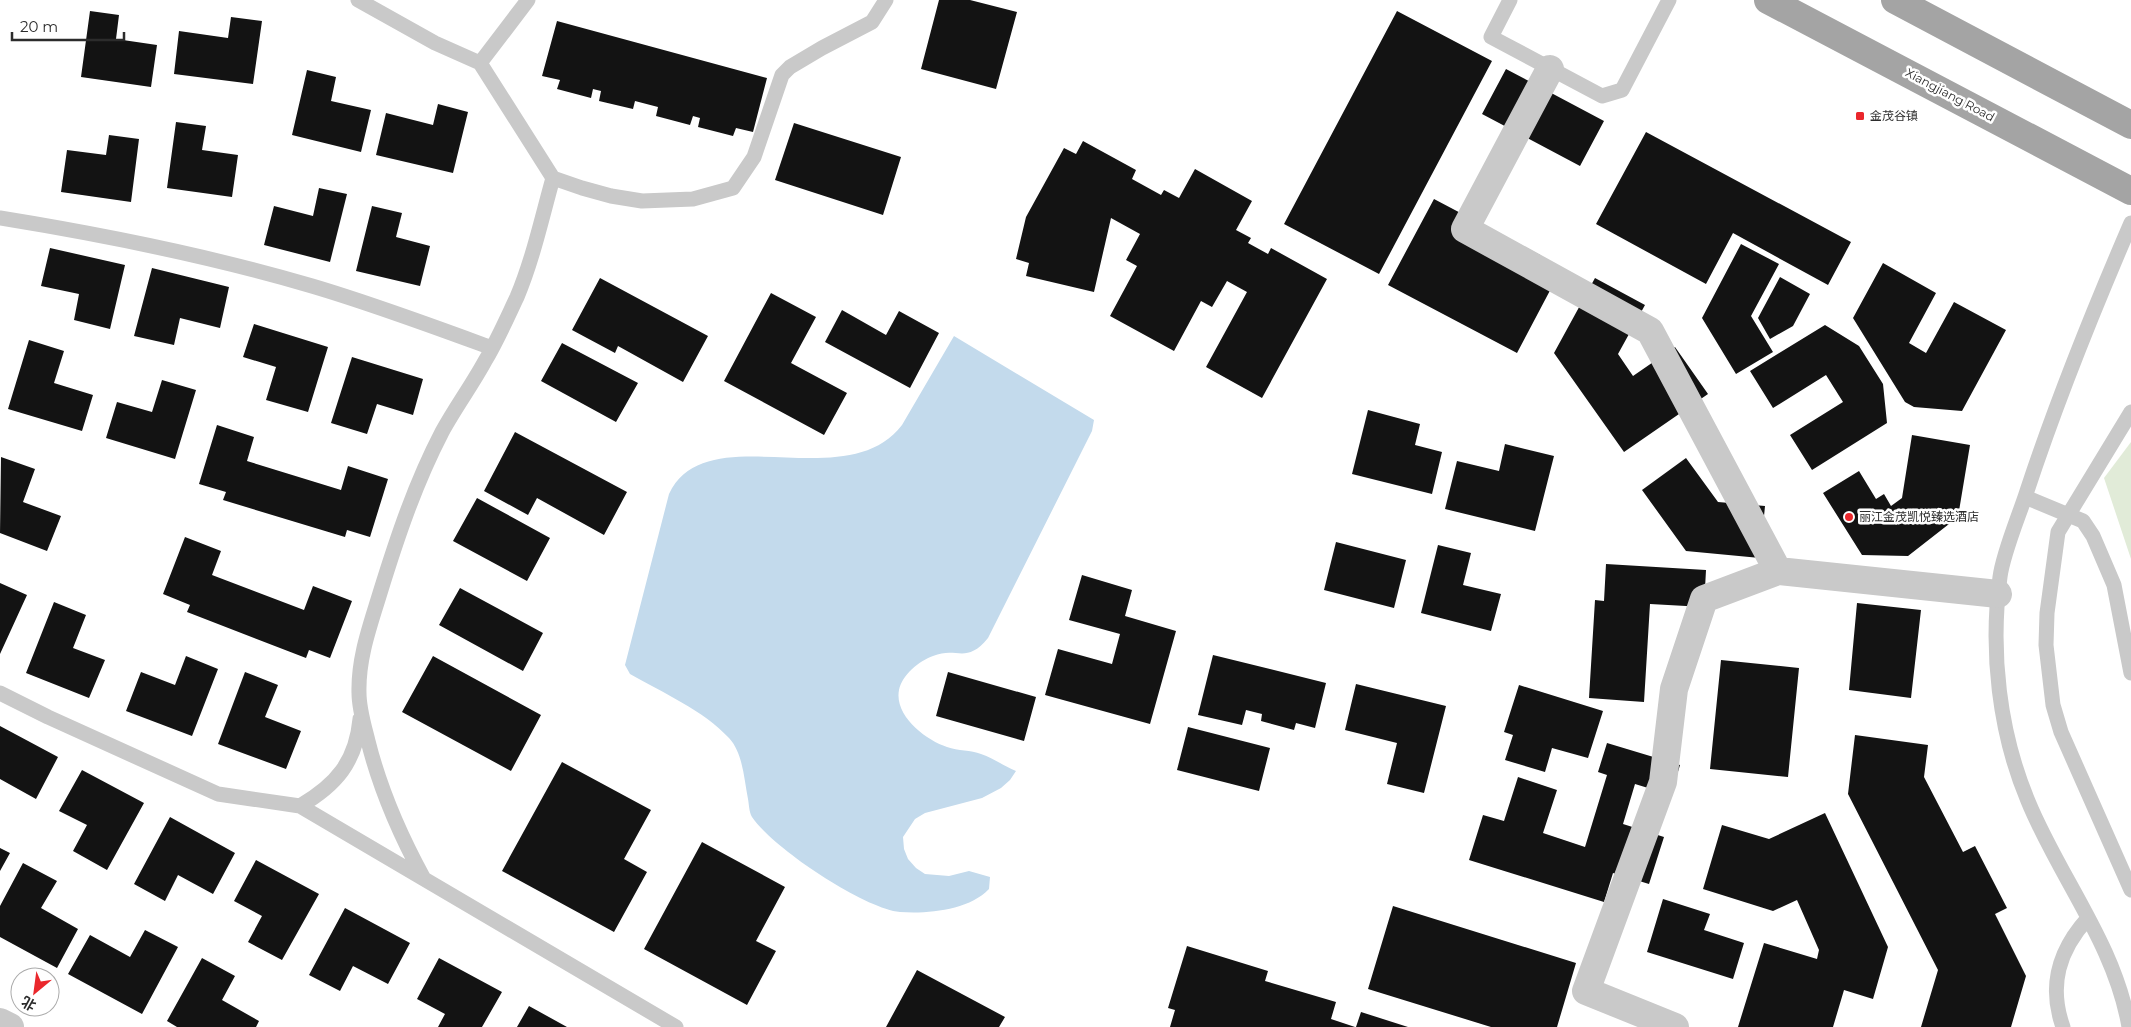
<svg xmlns="http://www.w3.org/2000/svg" width="2131" height="1027" viewBox="0 0 2131 1027" font-family="Montserrat,'Noto Sans SC',sans-serif">
<style>
.green{fill:#e1ebd8}
.water{fill:#c3daec}
.building{fill:#131313}
.lines{fill:none;stroke-linecap:round;stroke-linejoin:round}
.lane{stroke:#c9c9c9;stroke-width:15}
.street{stroke:#c9c9c9;stroke-width:28}
.primary{stroke:#a4a4a4;stroke-width:28}
.poi-dot{fill:#ea272c;stroke:#fff;stroke-width:2}
.labels{text-anchor:middle;stroke-width:5;stroke-linejoin:round;paint-order:stroke}
.street-label{font-size:12px;fill:#2c2c2c;stroke:#fff}
.poi-label{font-size:12px;fill:#2c2c2c;stroke:#fff;text-anchor:start}
</style>
<rect width="100%" height="100%" fill="#fff"/>
<path class="green" d="M2131,442V559L2104,478Z"/>
<path class="water" d="M954,336L1094,420L1092,431L988,638C966,665 957,646 933,656C919,661 902,675 899,690C894,716 926,740 947,747C958,751 971,750 981,754C993,758 1004,766 1016,771L1010,780L1001,788L982,798L925,813L915,819L903,837L904,849L908,859L916,868L925,874L949,876L969,871L990,877L989,889C969,910 929,914 900,912C863,908 773,848 752,817C749,812 749,804 748,799C744,779 743,753 729,738C703,710 663,693 630,674L625,665L669,494C707,415 846,498 902,425Z"/>
<path class="building" d="M939,0H970L1017,12L996,89L921,69Z
M90,11L119,15L116,39L157,45L151,87L81,77Z
M1397,11L1492,61L1379,274L1284,224Z
M231,17L262,21L253,84L174,74L179,31L228,38Z
M557,21L767,78L753,132L736,128L733,136L698,127L700,118L693,116L690,125L656,116L658,107L635,101L633,109L599,101L601,91L593,89L591,98L557,89L560,80L542,76Z
M1506,69L1604,121L1580,166L1482,114Z
M307,70L336,77L331,101L371,110L361,152L292,135Z
M438,104L468,112L453,173L376,155L386,113L433,125Z
M176,122L206,126L202,150L238,155L232,197L167,188Z
M794,123L901,157L883,215L775,180Z
M1646,132L1851,242L1828,285L1733,233L1706,284L1596,224Z
M109,135L139,139L131,202L61,192L67,150L106,155Z
M1083,141L1136,170L1132,179L1161,195L1164,190L1179,198L1195,169L1252,201L1236,230L1251,238L1248,243L1268,254L1271,248L1327,279L1262,398L1206,367L1247,292L1227,281L1212,307L1201,301L1174,351L1110,316L1137,266L1126,260L1140,234L1111,218L1094,292L1026,276L1029,263L1016,259L1026,217L1064,148L1076,154Z
M319,188L347,194L330,262L264,245L274,206L313,216Z
M1434,199L1540,255L1555,281L1517,353L1388,285Z
M372,206L402,213L396,237L430,246L420,286L356,271Z
M1741,244L1779,264L1751,316L1773,352L1736,374L1702,318Z
M50,248L125,265L110,329L74,320L79,294L41,286Z
M1883,263L1936,293L1909,343L1926,353L1954,302L2006,330L1962,411L1914,407L1905,402L1853,318Z
M152,268L229,287L220,328L180,318L174,345L134,336Z
M1780,277L1810,294L1793,326L1770,339L1758,318Z
M600,278L708,336L683,382L618,346L615,353L572,330Z
M1595,278L1645,305L1618,354L1633,376L1675,347L1708,394L1624,452L1554,353Z
M771,293L816,317L791,363L847,393L824,435L724,381Z
M842,310L886,335L899,311L939,333L910,388L825,342Z
M254,324L328,347L308,412L266,400L276,367L243,357Z
M1825,325L1859,346L1883,384L1887,423L1812,470L1790,435L1843,402L1826,375L1773,408L1750,371Z
M29,340L64,351L54,383L93,395L82,431L8,409Z
M562,343L638,383L616,422L541,381Z
M352,357L423,379L413,415L377,404L367,434L331,423Z
M162,380L196,390L175,459L106,438L117,402L152,412Z
M1368,410L1420,424L1415,445L1442,452L1432,494L1352,474Z
M217,425L254,437L247,461L341,490L348,466L388,479L370,537L347,530L345,537L223,500L226,492L199,484Z
M515,432L627,492L604,535L537,498L528,515L484,491Z
M1912,435L1970,445L1958,517L1908,556L1862,555L1823,493L1859,471L1876,499L1884,494L1891,506L1902,498Z
M1505,444L1554,456L1535,531L1445,509L1457,461L1499,471Z
M1,457L35,469L23,502L61,516L47,551L0,533Z
M1686,458L1718,502L1765,506L1760,558L1686,551L1642,490Z
M477,498L550,538L527,581L453,541Z
M185,537L221,551L212,575L304,610L313,586L352,601L330,658L309,650L306,658L187,612L190,605L163,594Z
M1336,542L1406,560L1394,608L1324,590Z
M1438,545L1471,553L1463,585L1501,594L1491,631L1421,613Z
M1606,564L1706,570L1704,607L1650,604L1644,702L1589,698L1595,600L1604,601Z
M1082,575L1132,590L1125,616L1176,631L1150,724L1045,695L1058,649L1112,664L1120,634L1069,620Z
M0,583L27,595L0,654Z
M460,588L543,633L523,671L439,625Z
M54,602L86,615L73,648L105,660L89,698L26,673Z
M1857,603L1921,610L1911,698L1849,690Z
M1213,655L1326,683L1315,728L1296,723L1294,730L1261,721L1262,714L1246,710L1242,725L1198,715Z
M186,656L218,669L192,736L126,711L141,672L175,685Z
M433,656L541,715L511,771L402,712Z
M1721,660L1799,668L1788,777L1710,769Z
M245,672L278,685L265,717L301,731L286,769L218,744Z
M948,672L1036,697L1024,741L936,716Z
M1356,684L1446,706L1424,793L1387,784L1397,743L1345,730Z
M1519,685L1603,711L1588,758L1552,748L1545,772L1505,760L1513,735L1504,732Z
M0,726L58,757L36,799L0,779Z
M1188,727L1270,748L1259,791L1177,770Z
M1855,735L1928,745L1924,777L1963,852L1975,846L2007,908L1995,914L2026,976L2011,1027H1921L1938,970L1848,794Z
M1607,743L1680,765L1671,795L1635,784L1623,824L1664,837L1649,884L1613,873L1604,902L1469,860L1483,815L1504,821L1518,777L1557,790L1543,833L1585,847L1607,775L1598,772Z
M562,762L651,810L624,859L647,872L614,932L502,871Z
M82,770L144,803L107,870L73,851L87,825L59,811Z
M1825,813L1888,947L1873,999L1844,990L1833,1027H1738L1764,943L1817,959L1819,950L1797,900L1773,911L1703,889L1722,825L1769,839Z
M170,817L235,853L213,894L178,875L165,901L134,884Z
M702,842L785,887L756,941L776,951L747,1005L644,949Z
M0,848L10,853L0,871Z
M256,860L319,894L282,960L248,942L262,916L234,901Z
M23,863L57,881L41,908L78,929L57,968L0,937V906Z
M1663,899L1710,914L1704,930L1744,943L1733,979L1647,952Z
M1393,906L1576,963L1557,1027H1491L1368,989Z
M345,908L410,943L388,984L353,966L340,991L309,975Z
M145,930L178,947L142,1014L68,974L90,935L130,957Z
M1187,946L1268,971L1265,981L1336,1002L1331,1019L1355,1027H1170L1175,1010L1168,1008Z
M202,958L235,976L222,1000L259,1021L256,1027H177L167,1021Z
M439,958L502,992L482,1027H438L445,1014L417,999Z
M917,970L1005,1017L999,1027H886Z
M529,1006L567,1027H517Z
M1361,1012L1408,1027H1356Z"/>
<g class="lines">
<path class="lane" d="M358,0L435,43L480,63L553,178L582,188L611,196L642,201L693,199L733,188L754,157L782,75L790,67L822,48L872,22L886,0
M1510,0L1491,37L1602,96L1622,90L1669,0
M480,63L528,0
M0,218C105,235 210,256 312,286C373,304 432,326 492,348
M2131,412L2058,532L2047,613L2046,645L2053,705L2061,732L2131,890
M2025,497L2083,521L2093,536L2114,585L2131,673
M0,693L48,717L218,794L300,806L676,1027
M300,806C336,785 356,762 360,719
M423,877C399,833 380,789 368,741C364,725 359,709 359,693C358,658 370,626 380,593C397,538 415,484 442,432C455,408 472,385 485,361C497,341 507,318 517,297C533,259 542,217 553,178
M2063,1027C2048,985 2059,950 2088,918
M2129,1027C2115,944 2059,877 2028,801C1999,732 1990,651 2000,577C2003,553 2019,516 2027,491C2057,400 2093,311 2131,223"/>
<path class="street" d="M1550,69L1465,229L1650,331L1778,571
M0,1022L10,1027
M1675,1027L1586,991L1663,782L1674,689L1704,599L1778,571L1998,594"/>
<path class="primary" d="M1768,0L2131,191
M1895,0L2131,125"/>
</g>
<g class="poi-dot">
<rect x="1855" y="111" width="10" height="10" rx="2.5"/>
<circle cx="1849" cy="517" r="5"/>
</g>
<g class="labels">
<g class="street-label">
<text transform="translate(1950 95) rotate(28)" y="4">Xiangjiang Road</text>
</g>
<g class="poi-label">
<text x="1870" y="120">金茂谷镇</text>
<text x="1859" y="521">丽江金茂凯悦臻选酒店</text>
</g>
</g>
<g transform="translate(35 992) rotate(209)"><circle r="24" fill="#ffffff" stroke="#ababab"/>
<path d="M0-4L9 19L0 12L-9 19Z" fill="#ea272c"/>
<text y="-8" font-size="14" font-weight="bold" text-anchor="middle" fill="#2c2c2c">北</text>
</g>
<path d="M12 32v8h112v-8" fill="none" stroke="#2c2c2c" stroke-width="2.5"/>
<text x="20" y="32" font-size="15" fill="#2c2c2c" stroke="#ffffff" stroke-width="4" paint-order="stroke">20 m</text>
</svg>
